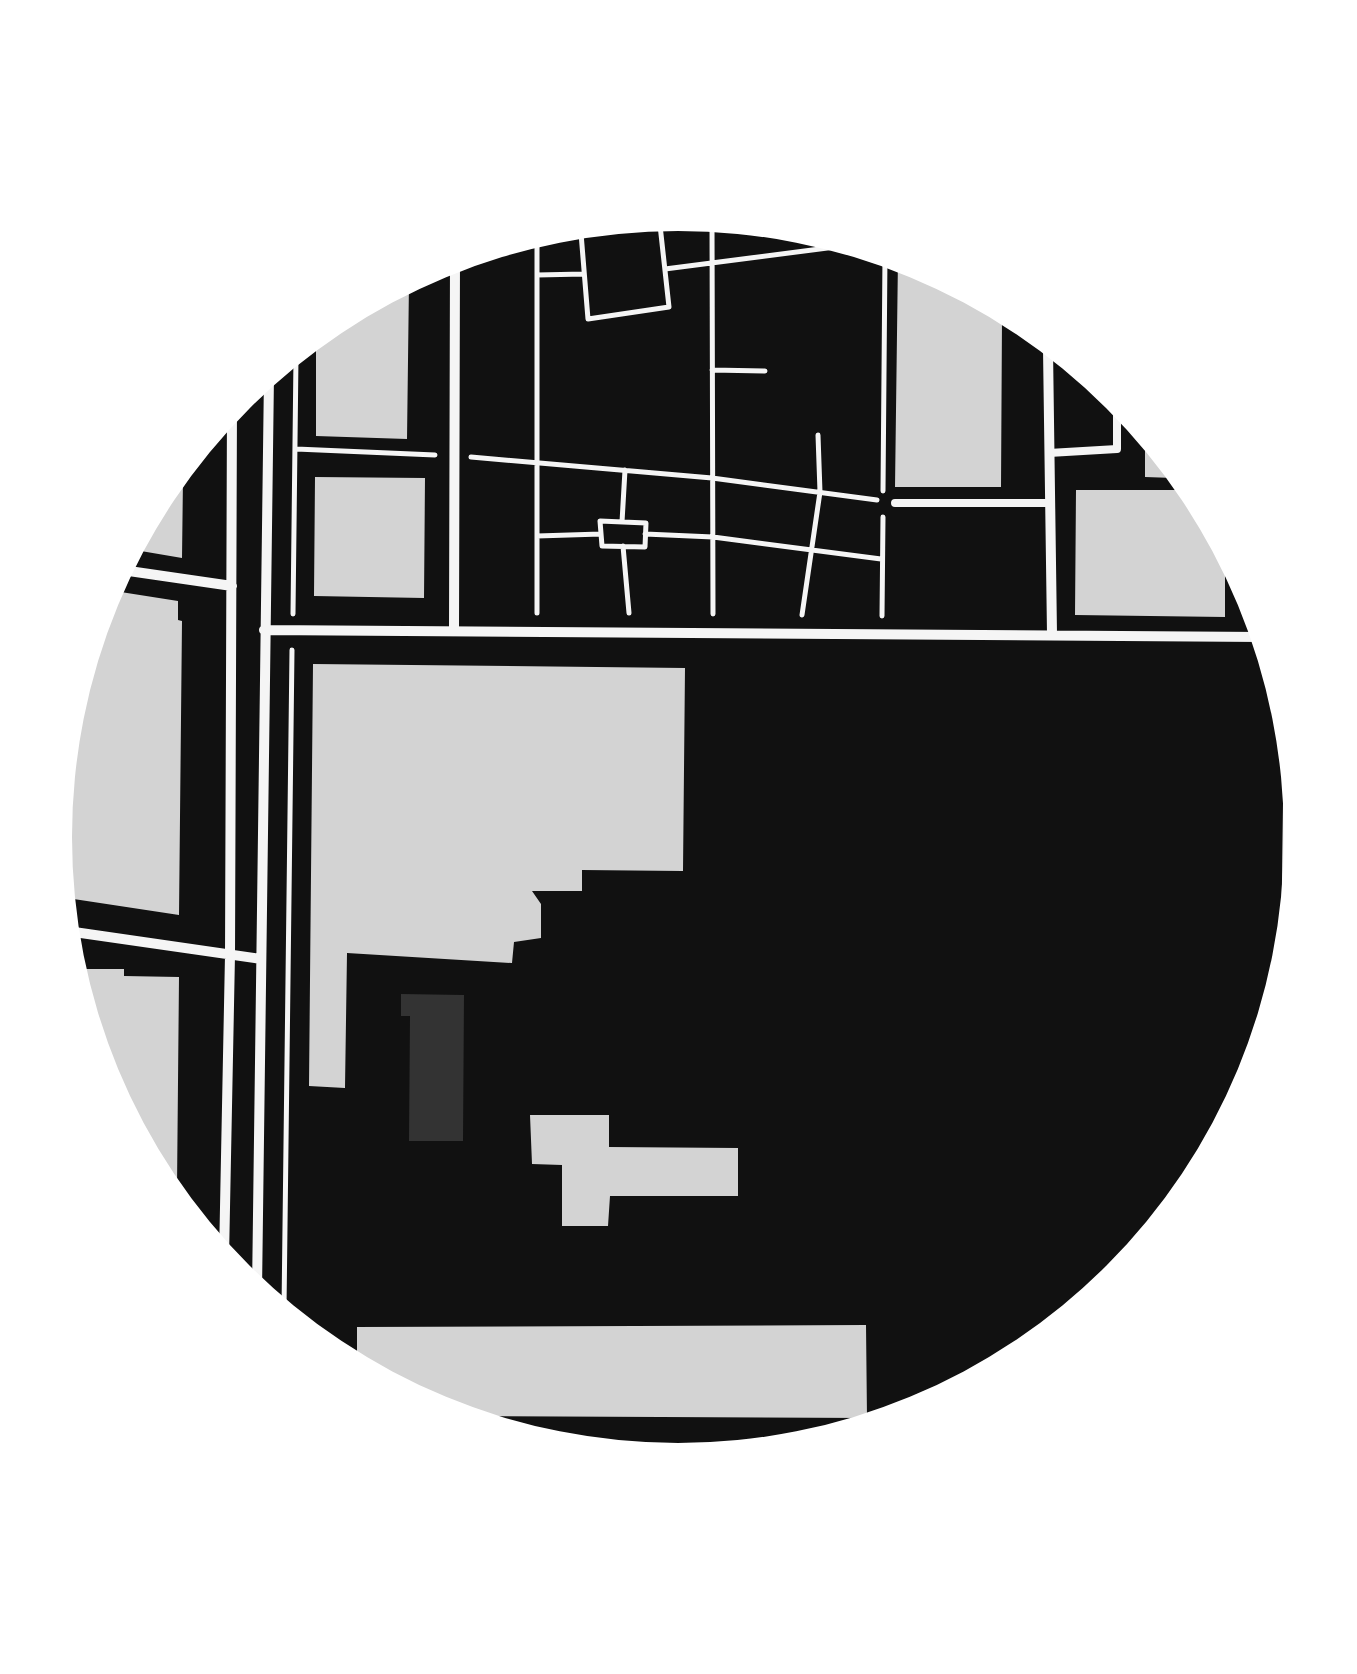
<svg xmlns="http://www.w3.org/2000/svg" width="1357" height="1674" viewBox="0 0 1357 1674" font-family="'Space Grotesk',sans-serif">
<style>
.water{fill:#333}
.building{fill:#d3d3d3}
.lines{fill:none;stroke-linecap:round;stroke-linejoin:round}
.path{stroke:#f5f5f5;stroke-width:5}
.service{stroke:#f5f5f5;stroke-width:8}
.pedestrian{stroke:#f5f5f5;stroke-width:9}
.minor{stroke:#f5f5f5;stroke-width:10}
</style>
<rect width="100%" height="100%" fill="#111"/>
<path class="water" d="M401,994L464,995L463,1141H409L410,1016H401Z"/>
<path class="building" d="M898,257L918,261L1002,318L1001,487H895Z
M409,282L407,439L316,436V344Z
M1145,435L1174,478L1145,477Z
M315,477L425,478L424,598L314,596Z
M183,478L182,558L135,550Z
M1076,490H1182L1233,567H1225V617L1075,615Z
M108,590L178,601V620L182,621L179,915L67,898L55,837L103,598Z
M313,664L685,668L683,871L582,870V891H532L541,904V938L514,942L512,963L347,953L345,1088L309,1086Z
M81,969H124V976L179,977L177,1187L102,1075Z
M530,1115H609V1147L738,1148V1196H610L608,1226H562V1165L532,1164Z
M866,1325L867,1418L454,1416L439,1413L357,1357V1327Z"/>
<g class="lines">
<path class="path" d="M712,220L713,614
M581,233L588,319L669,307L660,225L592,231
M665,269L843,246
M537,275L584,274
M712,370L765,371
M296,449L435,455
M471,457L712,478L877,500
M883,491L885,255
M600,521L646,523L645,547L602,546Z
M622,522L625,470
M645,534L713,537L881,559
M537,536L601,534
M623,546L629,613
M537,613V242
M293,614L296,357
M802,615L820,492L818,435
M882,616L883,517
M284,1309L292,650"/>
<path class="service" d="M1049,453L1117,449V394
M895,503H1050"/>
<path class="pedestrian" d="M1286,917L1288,765"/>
<path class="minor" d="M1048,349L1052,634
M122,570L232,586
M454,629L455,258
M264,630L1262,637
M74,932L261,959
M224,1258L230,955L232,404
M257,1291L269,375
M646,1454L707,1455"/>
</g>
<path d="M0 0H1357V1674H0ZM72 837a606 606 0 1 1 1212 0a606 606 0 1 1-1212 0Z" fill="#fff" fill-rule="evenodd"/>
</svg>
